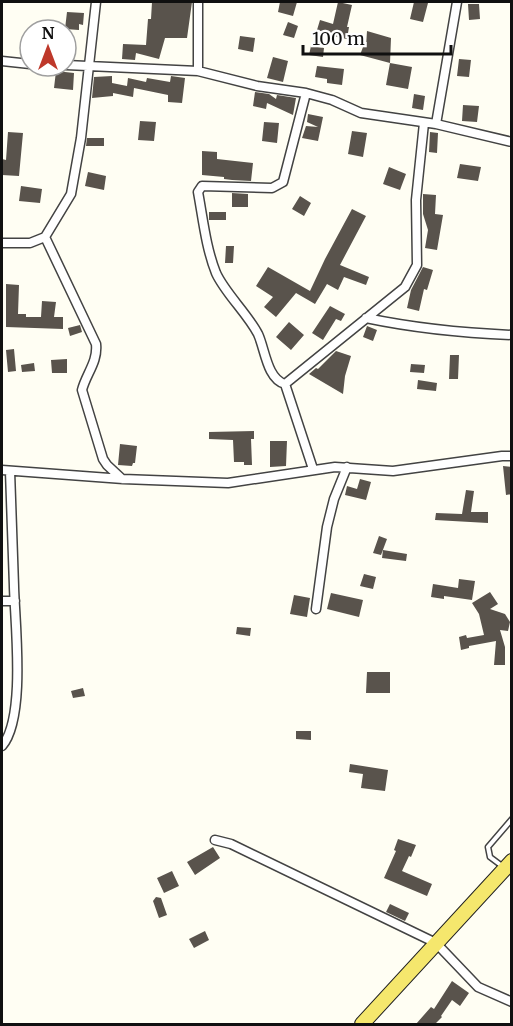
<svg xmlns="http://www.w3.org/2000/svg" width="513" height="1026" viewBox="0 0 513 1026" font-family="Merriweather,serif">
<style>
.building{fill:#59534c}
.lines{fill:none;stroke-linecap:round;stroke-linejoin:round}
.lane-casing{stroke:#434343;stroke-width:7}
.street-casing{stroke:#434343;stroke-width:11}
.primary-casing{stroke:#212121;stroke-width:16}
.lane{stroke:#fff;stroke-width:4}
.street{stroke:#fff;stroke-width:8}
.primary{stroke:#f5e76d;stroke-width:14}
</style>
<rect width="100%" height="100%" fill="#fffef3"/>
<path class="building" d="M152,2H192L187,38H165L159,59L136,53L135,60L122,59L123,44L146,45L148,19H151Z
M280,2H297L293,16L278,12Z
M338,2L352,5L347,27H349L347,39L332,36V34L317,30L320,20L333,24Z
M414,2L428,3L423,22L410,19Z
M468,4H479L480,19L469,20Z
M67,12L84,13L83,25L79,24V30L65,29Z
M288,22L298,26L294,38L283,35Z
M367,31L391,38L390,63L360,55L363,47H366Z
M240,36L255,38L253,52L238,49Z
M311,46L324,48L323,57L309,55Z
M273,57L288,61L283,82L267,78Z
M459,59L471,60L469,77L457,76Z
M390,63L412,67L408,89L386,85Z
M317,66L344,69L342,85L327,83V79L315,77Z
M56,71L74,73L73,90L54,88Z
M112,76V83L127,86L128,78L146,82L147,78L170,82L171,76L185,78L182,103L168,102V95L134,88L133,97L113,93V96L92,98L94,77Z
M255,92L269,94L276,99L277,95L296,98L293,115L267,103L266,109L253,106Z
M414,94L425,96L423,110L412,108Z
M463,105L479,106L477,122L462,121Z
M308,114L323,117L318,141L302,138L306,126L318,127L307,122Z
M140,121L156,122L154,141L138,140Z
M264,122L279,123L277,143L262,141Z
M352,131L367,133L363,157L348,154Z
M8,132L23,133L19,176L2,175V159L6,160Z
M430,132L438,133L437,153L429,152Z
M87,138H104V146H86Z
M202,151L217,152V159L253,163L251,181L232,180L224,179V177L202,175Z
M460,164L481,167L478,181L457,178Z
M389,167L406,174L400,190L383,184Z
M88,172L106,176L104,190L85,186Z
M21,186L42,189L40,203L19,201Z
M232,193L248,194V207H232Z
M423,194L436,195L435,214L443,215L437,250L425,248L428,230L423,214Z
M300,196L311,203L304,216L292,209Z
M352,209L366,216L340,265L369,277L366,285L344,277L338,290L327,284L315,304L296,293L276,317L264,307L273,297L256,286L268,267L310,291L325,259Z
M209,212H226V220H209Z
M226,246H234L233,263H225Z
M423,267L433,270L427,290L424,289L419,311L407,308L411,290Z
M6,284L19,285L18,314H26V317H41L42,301L56,302L54,317H63V329L6,327Z
M330,306L345,314L341,321L336,319L323,340L312,333Z
M289,322L304,335L291,350L276,337Z
M80,325L82,332L70,336L68,328Z
M367,326L377,330L373,341L363,337Z
M14,349L16,371L8,372L6,350Z
M336,351L351,356L345,376L343,394L309,374L316,368L318,369Z
M450,355H459L458,379H449Z
M67,359V373H52L51,360Z
M34,363L35,371L22,372L21,365Z
M411,364L425,365L424,373L410,372Z
M418,380L437,383L436,391L417,389Z
M254,431V439H251L252,465H244V462H234L233,440L209,439V432Z
M270,441H287L286,466L270,467Z
M120,444L137,446L135,463H133L132,466L118,465Z
M503,466L512,467V494L506,495Z
M360,479L371,482L366,500L345,495L347,486L357,489Z
M466,490L474,491L471,512H488V523L435,520L436,513L462,514Z
M379,536L387,539L381,555L373,553Z
M383,550L407,554L406,561L382,558Z
M364,574L376,577L373,589L360,586Z
M459,579L475,581L472,600L444,596V599L431,597L433,584L458,588Z
M490,592L498,604L490,609L505,614L510,622L508,631L500,630L505,647V665H494L496,641L469,646V648L461,650L459,637L466,635L467,638L484,635L479,614L472,603Z
M331,593L363,600L359,617L327,609Z
M294,595L310,598L307,617L290,614Z
M237,627L251,628L250,636L236,634Z
M367,672H390V693H366Z
M83,688L85,696L73,698L71,691Z
M296,731H311V740L296,739Z
M350,764L388,770L385,791L361,788L363,774L349,772Z
M398,839L416,845L411,857L409,856L402,871L432,884L427,896L384,878L396,851L394,850Z
M213,847L220,858L195,875L187,862Z
M172,871L179,886L164,893L157,878Z
M156,897L161,898L167,915L159,918L153,901Z
M390,904L409,913L405,921L386,912Z
M205,931L209,940L194,948L189,939Z
M452,981L469,993L460,1006L452,1000L441,1016L442,1017L435,1024H416L431,1007L434,1009Z"/>
<g class="lines">
<defs>
<path id="lane" d="M502,866L490,857L488,847L512,819"/>
<path id="street" d="M2,61L30,64
M66,65L198,71L257,86L306,93L332,100L361,113L436,124L512,142
M198,71V2
M306,93L283,182L272,188L202,186L198,192C203,219 206,248 216,273C225,293 247,313 258,334C265,349 267,379 285,384L313,469
M436,124L457,2
M45,237L96,344C98,362 86,374 82,390L103,459L107,465L122,479
M2,243H30L45,237L71,194L81,138L96,2
M366,318C414,328 462,333 512,335
M285,384L405,287L417,265L416,200L424,123
M2,470L123,479L228,483L335,467L393,471L502,456H512
M2,601H15
M316,609L327,527L334,499L347,467
M2,746C26,718 15,624 14,587C13,548 11,509 10,471
M215,840L231,844L436,943L478,987L512,1002"/>
<path id="primary" d="M362,1024L512,861"/>
</defs>
<use href="#lane" class="lane-casing"/>
<use href="#street" class="street-casing"/>
<use href="#primary" class="primary-casing"/>
<use href="#lane" class="lane"/>
<use href="#street" class="street"/>
<use href="#primary" class="primary"/>
</g>
<rect width="513" height="1026" fill="none" stroke="#101010" stroke-width="6"/>
<g transform="translate(48 48)"><circle r="28" fill="#ffffff" stroke="#9f9f9f" stroke-width="1.5"/>
<path d="M0-4.5L10 22L0 15L-10 22Z" fill="#be382a"/>
<text y="-9" font-size="16" font-weight="bold" text-anchor="middle" fill="#101010">N</text>
</g>
<path d="M303 45v9h148v-9" fill="none" stroke="#101010" stroke-width="3"/>
<text x="312" y="45" font-size="18" fill="#101010" stroke="#ffffff" stroke-width="4.5" paint-order="stroke">100 m</text>
</svg>
